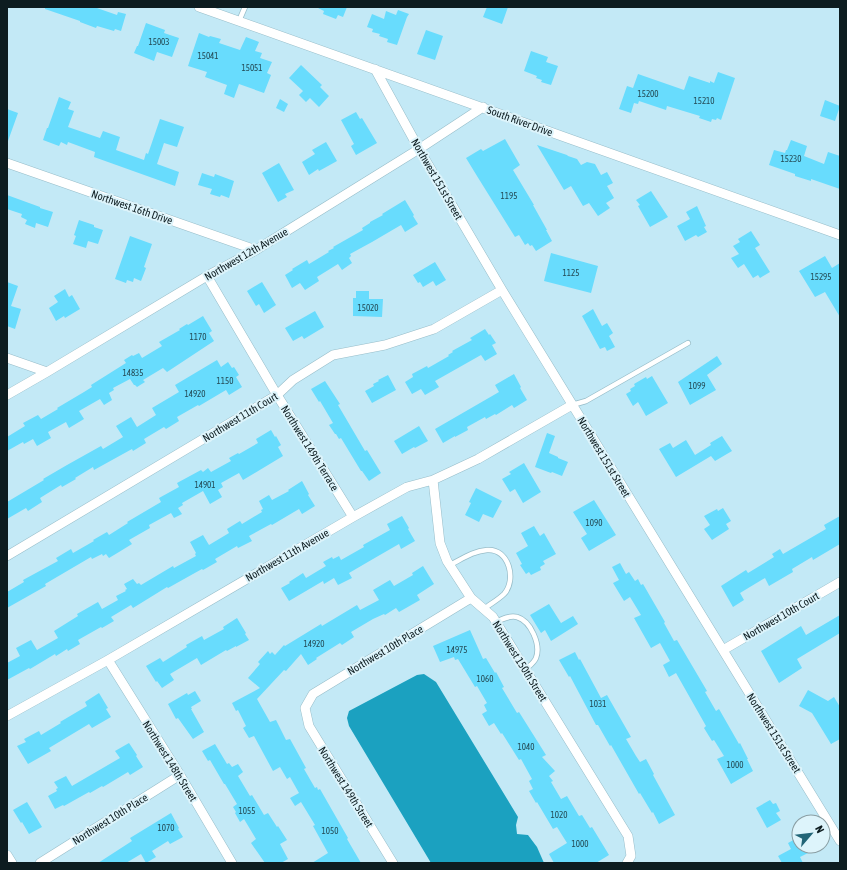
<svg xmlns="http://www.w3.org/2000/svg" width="847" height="870" viewBox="0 0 847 870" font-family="'Asap Condensed',sans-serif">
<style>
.water{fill:#1ba1c0}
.building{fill:#68dcfd}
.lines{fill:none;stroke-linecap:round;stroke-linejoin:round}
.service-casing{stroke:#97bdc9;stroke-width:6}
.minor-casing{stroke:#97bdc9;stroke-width:10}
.service{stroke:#fff;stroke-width:4.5}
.minor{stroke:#fff;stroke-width:9}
.labels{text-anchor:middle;stroke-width:4;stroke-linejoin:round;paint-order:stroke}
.number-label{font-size:9px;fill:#244c57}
.street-label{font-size:11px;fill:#0d1c20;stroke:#ddf4fb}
</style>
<rect width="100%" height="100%" fill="#c3e9f6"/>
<path class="water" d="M424,674L436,682L518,817L516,825L517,834L528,835L537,847L544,863H431L349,726L347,718L349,711L417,675Z"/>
<path class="building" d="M45,7H94L117,15L118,12L126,14L121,31L115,29L114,31L97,26L96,28L80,22V21L45,9Z
M318,7H347L343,17L338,15L336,19L323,14L324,11L318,8Z
M487,7H508L502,24L483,17Z
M398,10L409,14L407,17L397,45L387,42L388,39L379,36L380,34L372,32L373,29L367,27L372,14L384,19L386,11L396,15Z
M146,23L165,30L164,33L179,38L172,57L157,52L154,61L134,53L137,46H138Z
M426,30L443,36L435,60L417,54Z
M199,33L209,37L210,36L221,39L219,43L240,50L246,37L259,42L255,51L262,53L260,58L272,62L267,73L271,75L264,93L239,84L234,98L224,94L227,85L205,77L207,72L188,66Z
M531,51L548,57L546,62L558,66L551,85L541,82L542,80L536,78L537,76L524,71Z
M301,65L322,85L320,87L329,96L319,107L310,98L306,102L299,95L303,91L289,78Z
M718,72L735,78L721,120L717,118L716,120L712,119L711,122L699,118L700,116L667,106L666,110L639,101L638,104L634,103L631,113L619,109L627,86L633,88L638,74L684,90L689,76L710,83V81L714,83Z
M59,97L71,102L68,109L74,111L68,127L100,138L103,131L120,137L116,150L144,160L146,153L148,154L160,119L184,127L177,147L164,143L157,164L179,172L175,186L94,157L95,152L68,142L67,145L61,142L59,146L43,140L47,128H48Z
M280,99L288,104L284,112L276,108Z
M825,100L840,106L835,121L820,116Z
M7,109L18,113L8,141H7Z
M356,112L360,119L362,118L377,143L356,155L351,146L354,144L341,120Z
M505,139L520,165L513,170L534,205H533L547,230H546L552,241L536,251L532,245L530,246L528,243L525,245L519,235L515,237L477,176L466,158L481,149L483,151Z
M791,140L807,146L804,156L824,164L828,152L840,156V189L811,179V181L795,176V174L769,165L774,150L785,153L786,150H787Z
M326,142L337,161L319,171L318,169L309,175L302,162L315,154L312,150Z
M537,145L567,155L568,156L577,159L581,165L587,162L595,164L601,175L607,172L613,183L607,186L614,198L606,203L610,208L598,216L589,203L583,206L571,186L564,190Z
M279,163L294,190L285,194L287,197L278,202L262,173Z
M202,173L214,177L215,174L234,181L229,198L221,195L220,197L210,194L212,189L198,185Z
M651,191L668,217L650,227L638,206L640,205L636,200Z
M7,195L40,207V208L53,212L48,227L36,223L35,228L25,224L27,220L21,217L22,214L7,209Z
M405,200L414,215L413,216L418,224L405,232L401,225L372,242L350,254L351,256L349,258L352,263L342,270L338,264L317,277L319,281L305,290L300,283L292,288L285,275L293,270L292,269L307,260L309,264L329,252L328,251L334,248L333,247L363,230L362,228L370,223V222L383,215L382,214Z
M697,206L706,226L704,227L707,232L698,237L696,235L685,241L677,226L690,219L686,212Z
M79,220L94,225V227L103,230L98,244L88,241L86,248L73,244L76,236L74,235Z
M751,231L760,245L755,248L770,272L760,278L758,275L753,278L744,264L738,268L731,258L739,254L733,246L740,242L738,239Z
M130,236L152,244L144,267L146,268L141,281L134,278L133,282L127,280L126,283L115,279Z
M551,253L598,266L591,293L544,281Z
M825,256L832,268L840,263V317L825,292L815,297L799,271Z
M435,262L446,280L436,286L433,281L423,287L420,282L418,283L413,275Z
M7,282L18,286L11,306L21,309L15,329L7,326Z
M262,282L276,305L264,313L259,304L256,306L247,291Z
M65,289L69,297L72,295L80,309L65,318L64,316L56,321L49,308L58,302L54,296Z
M356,291H369V299H383L382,317L353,316V298H356Z
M593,309L602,326L607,323L613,333L609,336L615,347L607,351L605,347L600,349L582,316Z
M315,311L324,327L304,339L302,336L293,341L285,328Z
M203,316L212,331L209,333L214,341L167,372L163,368L143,380L145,382L137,387L135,385H134L130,379L113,388L114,390L109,393L112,400L104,405L100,399L79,411L84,419L69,428L66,422L48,432L51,438L37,446L33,439L24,444L23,442L7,451V437L25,426L23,423L38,415L41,419L58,409L57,408L84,392L92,387L91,385L126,363L124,360L132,355L133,356L139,353L142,358L162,346L159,342L180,330L179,329L187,324L188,325Z
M485,329L489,335L490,334L496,343L492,345L497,354L485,361L481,355L435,381L439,387L425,395L421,389L412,394L405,382L413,377L412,374L427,366L428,368L449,356L448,355L453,352L452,351L472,340L470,338Z
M717,356L722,364L707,375L716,390L690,405L678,382Z
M217,360L221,367L228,362L232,368L234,367L239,375L236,377L242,387L229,395L226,390L199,406L198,405L177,417L179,421L166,429L164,427L144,439L146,443L133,451L132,449L94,470L93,467L75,478L76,479L62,487L61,485L40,498L42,502L28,511L26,508L7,519V502L44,480L43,479L67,465L101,446L103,449L123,437L116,426L131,417L137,427L156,415L152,408L179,392L175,385Z
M514,374L521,387L520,388L527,400L514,408L512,405L496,415L495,414L486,419L485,417L467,427L468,430L455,437V436L443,443L435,429L499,392L495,385Z
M388,375L396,390L372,403L365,391L374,386L373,384L379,381L378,380Z
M652,376L668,403L646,416L638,402L633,406L626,394L631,391L630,389L635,386L634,384L646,377L647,379Z
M325,381L340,404L338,405L365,451L367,450L381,473L369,481L362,471H361L341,438L339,439L336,434H335L329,425L333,423L320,401L319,402L311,389Z
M419,426L428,441L415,448L414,447L402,454L394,441Z
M271,430L275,437L276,436L281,445L278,447L283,456L243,480L239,473L221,483L223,487L218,490L222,497L210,504L203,491L182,503L183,505L178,508L182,514L174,518L171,513L149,525L150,528L129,540L132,544L119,552L109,558L106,554L103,556L102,554L92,559L91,557L45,584L46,586L7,608V592L24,582L23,580L58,561L56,558L71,549L73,553L94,541L93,540L107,532L109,535L128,523L127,522L161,502L159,498L179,487L177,483L201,470L203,472L208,468L211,472L231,461L229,458L238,453L239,454L258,443L256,439Z
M547,433L555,436L549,453L558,457V458L568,462L562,476L552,472L551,473L535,467Z
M722,436L732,451L715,461L711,456L676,477L659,449L670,443L673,448L686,440L695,455L711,445L710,443Z
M524,463L541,492L523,503L515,489L510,492L502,479L511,474L509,472Z
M302,481L309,494L308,495L315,506L302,514L299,509L272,525L271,524L249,536L252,541L238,548L237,546L215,559L217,562L203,570L202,569L193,574L168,588L167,587L133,608L131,605L111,617L114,621L102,628L101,627L78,640L80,644L68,651L67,649L56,656L55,654L30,669L29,668L7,680V663L20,656L16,648L31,640L37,650L58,638L54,631L78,616L77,614L98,602L102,609L118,600L116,596L126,591L125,590L127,589L124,584L133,579L137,584L139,583L141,585L173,566L174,568L196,556L195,554L196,553L190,542L203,535L209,545L229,533L227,529L240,521L242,524L262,512L261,510L263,509L259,501L269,495L272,500L289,491L288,490Z
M476,488L502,501L493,518L483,514L479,522L465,515L471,503L469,502Z
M594,500L616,535L589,551L581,538L587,534L573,512Z
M723,508L731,521L726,524L729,529L712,540L704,529L710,525L704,516L717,509L718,511Z
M402,516L409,528L408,529L415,541L401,549L399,544L373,559L349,573L352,578L338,585L334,578L324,584L323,581L289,601L281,588L290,583L289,582L303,573L306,578L326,566L323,562L332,557L333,559L339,556L341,560L364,547L363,545L390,530L387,524Z
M840,516V544L813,560L812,557L792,569L793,572L769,586L765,578L740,593L744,600L733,607L721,586L746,570L748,573L774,557L772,554L780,549L783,554L826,529L824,525Z
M534,526L540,536L544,533L556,554L543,561L545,564L540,567L541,570L531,575L529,572L526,574L520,565L522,564L516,553L528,546L521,533Z
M620,563L626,574L629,572L635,581L638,579L641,585L643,584L665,622L664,623L674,641L677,640L707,691L705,692L716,711L719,709L739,744L740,743L748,759H747L753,771L731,784L717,759L724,756L714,740L712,741L704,728L706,726L676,673L669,677L663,665L670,661L660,643L651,648L634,618L641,615L630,597L624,601L613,583L619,580L612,567Z
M423,566L434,584L417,595L420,600L399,612L396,608L385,615L384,614L373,619L351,632L354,637L342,645L340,643L316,658L317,659L308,665L301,654L286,671L284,670L257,699L270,722L276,720L286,740L290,739L306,768L304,769L315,788L317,787L318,790L320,789L348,838L347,839L361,863H312L328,853L313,826L315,825L301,802L295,806L290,798L299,793L290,777L287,779L280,767L273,771L254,736L249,738L243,728L246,726L238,710L236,711L232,703L260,688L248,678L260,664L258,662L268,651L270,654L272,652L275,655L284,645L285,646L321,624L322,626L357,605L360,610L379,600L373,590L390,580L394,586L413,575L412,573Z
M549,604L561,623L573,616L578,624L551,641L545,630L541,633L530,615Z
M840,615V633L797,659L802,668L779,683L761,651L801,626L806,635Z
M237,618L246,633L245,634L249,640L236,647V646L227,651L226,650L201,665L197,658L170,674L174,680L162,688L157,681L156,682L146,666L160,658L163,662L187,647L186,645L202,636L204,640L224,629L223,627Z
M470,630L483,659L486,658L495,673L496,672L504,687L502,688L517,713L519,712L546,755L542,757L555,771L549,776L553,781L551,782L561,799L567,796L579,816L582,815L590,828L592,827L609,855L596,863H554L549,854L567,843L557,827L553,829L537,802L536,803L529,791L533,789L529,781L532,779L521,759L519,760L502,733L501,734L494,723L489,726L482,714L487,711L484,705L487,703L477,686L475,687L458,659L455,660L454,657L440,662L433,646Z
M575,652L579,660L580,659L601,698L607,695L631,737L626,739L636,756L640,762L646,759L654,774L653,775L675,815L659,824L653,812L652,813L640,793L639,794L611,745L610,746L598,725H596L570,676L569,677L559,660Z
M808,690L828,701L834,697L840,707V739L831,744L812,713L799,706Z
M195,691L201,701L191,707L192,709H191L204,732L193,739L178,718L176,719L168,704L187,693L188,695Z
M99,693L108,708L106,709L111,717L92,728L89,724L49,748L51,751L28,764L17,746L26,742L24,739L39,731L41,735L61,723L60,722L87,706L85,702Z
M129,743L137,755L136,756L143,767L130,775L128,772L103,787L102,786L90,793L89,792L64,806L63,805L55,809L48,796L57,791L56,789L58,788L54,782L66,776L72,786L120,758L115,751Z
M215,744L227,764L229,763L232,767L238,764L243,772L238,776L250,796L252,795L264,815L268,813L277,827L278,826L287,840L280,844L288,859L281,863H265L251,843L256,839L244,819L240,822L235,813L236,812L233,807L237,804L225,784H224L210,760L208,761L202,751Z
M770,800L773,804L776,803L780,811L776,813L781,820L767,828L756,808Z
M27,802L42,827L29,834L22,822L21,823L13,810Z
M171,813L179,828L178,829L183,837L170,844L168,841L152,851L156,857L146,863L141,854L126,863H98L132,841L130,838Z
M799,837V846H804L808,853L800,857L803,863H782L778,856L791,849L788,843Z"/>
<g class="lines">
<defs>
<path id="service" d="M239,21L245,7
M572,405L586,401L688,343
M450,565C462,559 473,551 487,550C509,548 517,580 504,594C498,600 490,604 484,609
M496,622C502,619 510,615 517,617C531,621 541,645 536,658C534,663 529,666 525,670"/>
<path id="minor" d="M199,7C413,82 626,160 840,235
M375,69L419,149L502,290L840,841
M7,163L256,250
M207,276L277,395L353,517
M7,358L47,372
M7,395L47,372L207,276L256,250L419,149L483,107
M433,480L440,543L447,561L471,598L493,617L628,836L631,856L627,863
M7,556L277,395L293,380L333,355L385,345L434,329L502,290
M723,650L840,582
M108,660L180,775L232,863
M7,716L108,660L353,517L407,487L433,480L478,459L572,405
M7,855L12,863
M40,863L180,775
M393,863L309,726L305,708L313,694L471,598"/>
</defs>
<use href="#service" class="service-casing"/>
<use href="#minor" class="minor-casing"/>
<use href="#service" class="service"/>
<use href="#minor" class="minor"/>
</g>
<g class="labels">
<g class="number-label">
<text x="159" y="45">15003</text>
<text x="208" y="59">15041</text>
<text x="252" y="71">15051</text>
<text x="648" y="97">15200</text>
<text x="704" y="104">15210</text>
<text x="791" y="162">15230</text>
<text x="509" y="199">1195</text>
<text x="571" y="276">1125</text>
<text x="821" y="280">15295</text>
<text x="368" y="311">15020</text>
<text x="198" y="340">1170</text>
<text x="133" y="376">14835</text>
<text x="225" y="384">1150</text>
<text x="697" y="389">1099</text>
<text x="195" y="397">14920</text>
<text x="205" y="488">14901</text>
<text x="594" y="526">1090</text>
<text x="314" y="647">14920</text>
<text x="457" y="653">14975</text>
<text x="485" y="682">1060</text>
<text x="598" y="707">1031</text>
<text x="526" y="750">1040</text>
<text x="735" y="768">1000</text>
<text x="247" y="814">1055</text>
<text x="559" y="818">1020</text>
<text x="166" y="831">1070</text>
<text x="330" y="834">1050</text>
<text x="580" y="847">1000</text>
</g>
<g class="street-label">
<text transform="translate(520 121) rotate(20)" y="4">South River Drive</text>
<text transform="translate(437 179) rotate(60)" y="4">Northwest 151st Street</text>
<text transform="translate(132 207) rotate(19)" y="4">Northwest 16th Drive</text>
<text transform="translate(246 254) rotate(-30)" y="4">Northwest 12th Avenue</text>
<text transform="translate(240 417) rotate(-31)" y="4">Northwest 11th Court</text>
<text transform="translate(310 448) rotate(58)" y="4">Northwest 149th Terrace</text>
<text transform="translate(604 457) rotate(59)" y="4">Northwest 151st Street</text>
<text transform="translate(287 555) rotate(-30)" y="4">Northwest 11th Avenue</text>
<text transform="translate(781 616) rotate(-30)" y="4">Northwest 10th Court</text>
<text transform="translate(385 650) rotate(-31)" y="4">Northwest 10th Place</text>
<text transform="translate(520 661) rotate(58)" y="4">Northwest 150th Street</text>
<text transform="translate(774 733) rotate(58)" y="4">Northwest 151st Street</text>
<text transform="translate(170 761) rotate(58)" y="4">Northwest 148th Street</text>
<text transform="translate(346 787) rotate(58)" y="4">Northwest 149th Street</text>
<text transform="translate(110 819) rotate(-32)" y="4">Northwest 10th Place</text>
</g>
</g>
<rect width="847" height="870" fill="none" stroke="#0d1c20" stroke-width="16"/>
<g transform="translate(811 834) rotate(62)"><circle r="19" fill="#ddf4fb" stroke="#8a9ea3"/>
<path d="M0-3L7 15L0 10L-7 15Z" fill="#226577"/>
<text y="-6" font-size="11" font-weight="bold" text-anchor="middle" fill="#0d1c20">N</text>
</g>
</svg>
